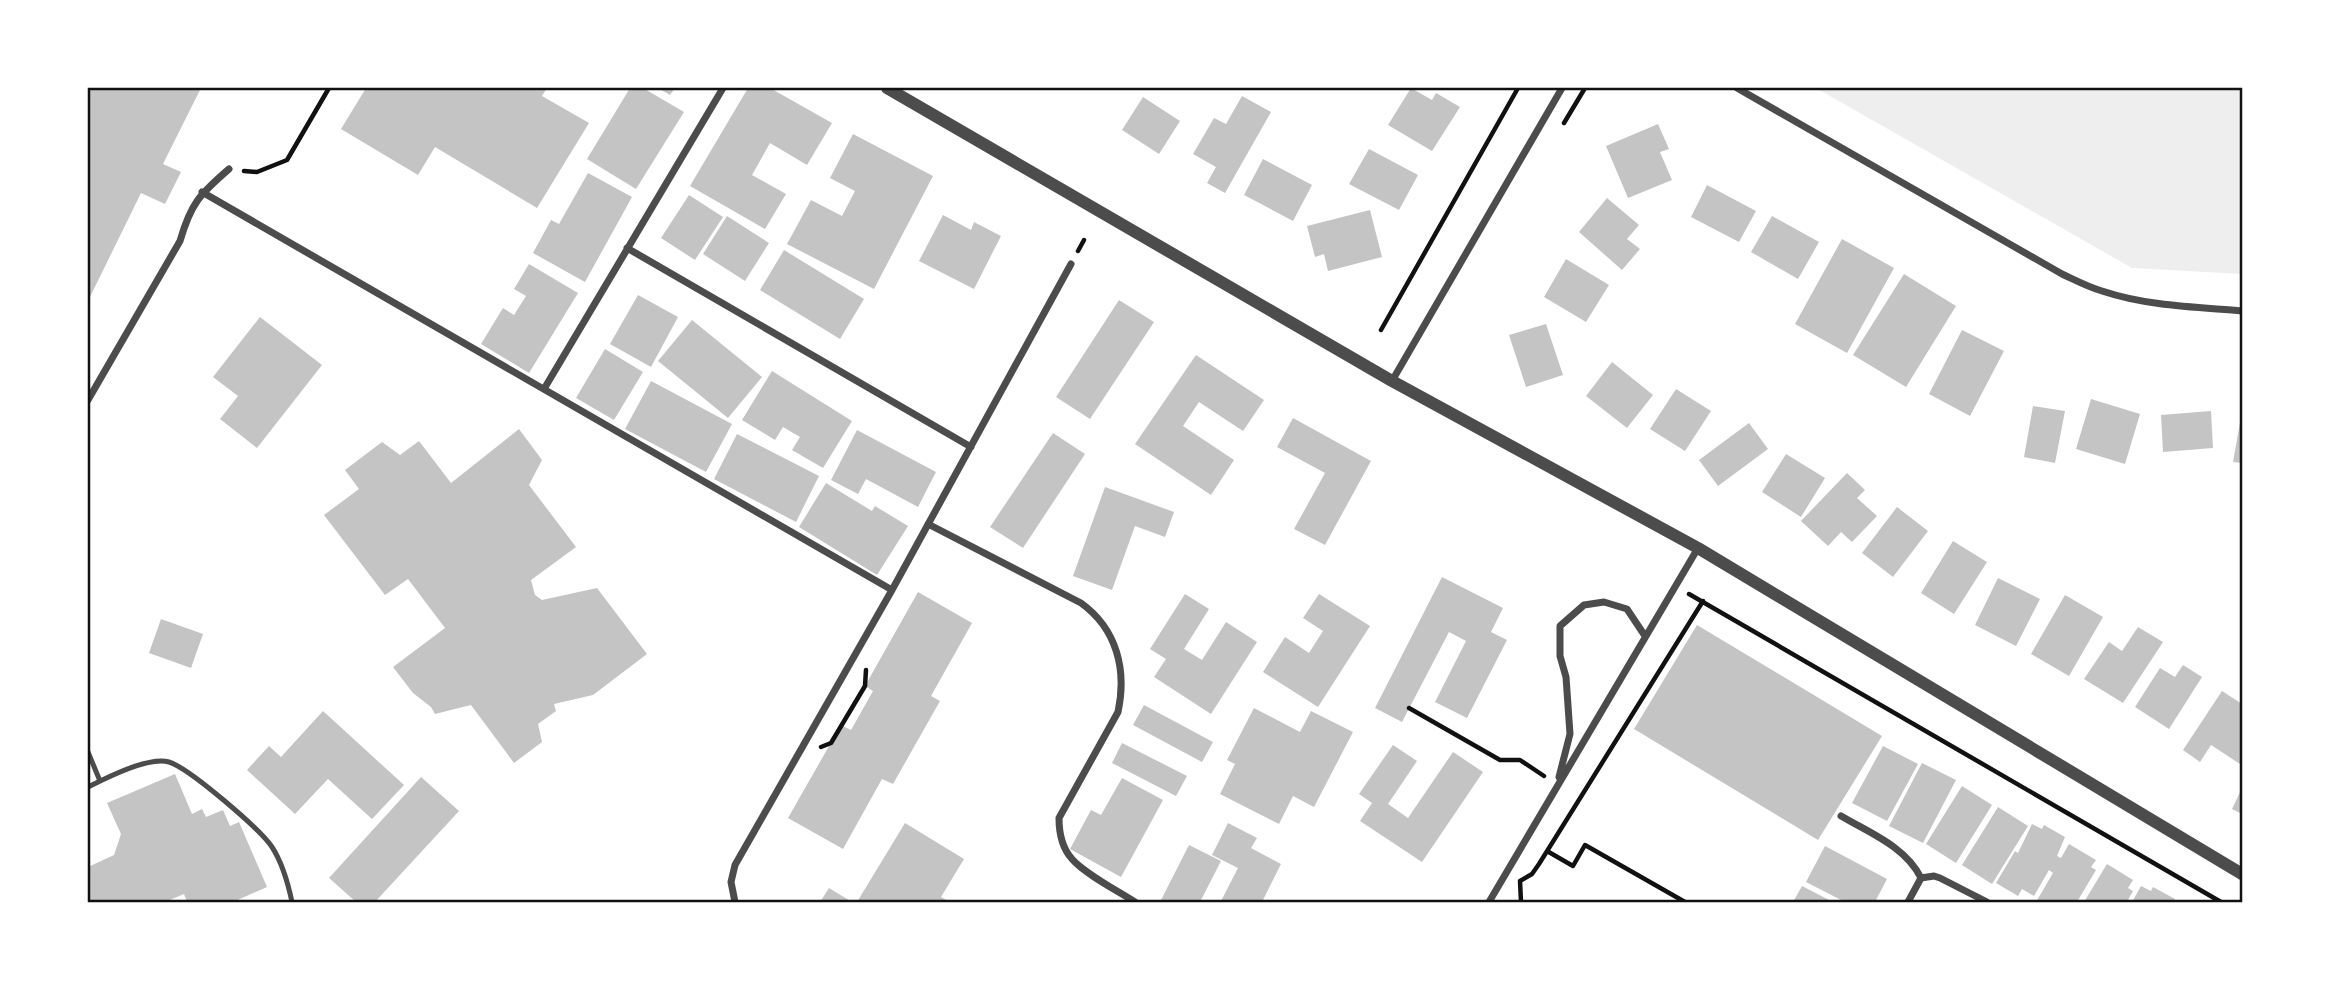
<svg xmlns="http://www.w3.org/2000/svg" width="2330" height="990" viewBox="0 0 2330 990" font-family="'Golos Text',sans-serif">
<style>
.green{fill:#eee}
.building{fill:#c4c4c4}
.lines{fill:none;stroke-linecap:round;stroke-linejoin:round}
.path{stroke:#111;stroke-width:4.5}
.service{stroke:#4c4c4c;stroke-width:5}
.minor{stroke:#4c4c4c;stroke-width:7}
.tertiary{stroke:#4c4c4c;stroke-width:12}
.neatline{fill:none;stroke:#111;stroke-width:2.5}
</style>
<rect width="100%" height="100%" fill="#fff"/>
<path class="green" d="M1816,88H2242V274L2132,268Z"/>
<path class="building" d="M88,88H201L163,164L181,172L165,204L141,193L88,301Z
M366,88H547L542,96L589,123L537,208L435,147L418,175L341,129Z
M630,88H643L684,112L636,189L587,159Z
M658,88H675L670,95Z
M748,88H770L832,123L807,165L770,143L752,175L786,194L765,229L690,186Z
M1411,88L1432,100L1436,93L1460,107L1432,151L1388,125Z
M1242,96L1271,112L1225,193L1207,183L1216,167L1193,154L1214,118L1226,124Z
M1143,97L1180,121L1159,154L1122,130Z
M1658,124L1669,149L1660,152L1672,180L1628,198L1606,146Z
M853,134L933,176L874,289L787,244L811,200L842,216L855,191L830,178Z
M1369,149L1418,175L1399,210L1349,184Z
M1263,159L1312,185L1293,221L1244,195Z
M588,173L632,197L585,282L533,253L551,220L559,224Z
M1707,185L1756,211L1739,242L1691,217Z
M689,195L723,217L695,260L661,238Z
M1607,198L1639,225L1627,239L1640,249L1622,270L1579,232Z
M1370,210L1382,257L1328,271L1324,254L1315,257L1307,226Z
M943,215L971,230L974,222L1001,236L974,289L919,261Z
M727,216L769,243L745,281L703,254Z
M1772,216L1819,242L1798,279L1751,252Z
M1842,239L1894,268L1847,353L1795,324Z
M784,250L864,299L840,339L760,290Z
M1566,259L1609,285L1586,322L1544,297Z
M529,264L578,293L529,373L481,344L503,308L514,315L526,296L514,289Z
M1904,274L1956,306L1906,387L1853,355Z
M638,295L678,317L651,367L610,344Z
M1119,300L1154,322L1090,419L1056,397Z
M260,317L322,365L257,448L220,419L238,396L213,377Z
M692,320L762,377L728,418L658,361Z
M1546,324L1563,375L1526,387L1509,335Z
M1962,330L2004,351L1970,416L1929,394Z
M605,349L643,372L614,420L576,398Z
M1196,355L1264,400L1243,431L1199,402L1183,426L1234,460L1211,495L1135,444Z
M1612,362L1653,395L1627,428L1586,396Z
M772,371L852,421L823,468L792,450L800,437L783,427L775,440L742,420Z
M651,381L732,424L706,472L625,429Z
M1676,389L1711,411L1685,451L1650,429Z
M2091,399L2140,414L2125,464L2076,449Z
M2033,406L2065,411L2055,463L2024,457Z
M2211,411L2213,448L2163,452L2161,415Z
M2241,417H2242V463L2233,462Z
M1293,418L1371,461L1325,545L1294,529L1325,473L1277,447Z
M1749,423L1768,449L1718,486L1699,460Z
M519,429L542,460L529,485L576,547L531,580L535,595L542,600L597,588L647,654L593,695L554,704L556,711L538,724L542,742L514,763L471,705L435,714L431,707L413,693L393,667L445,628L408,579L385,595L324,515L359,489L345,470L382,442L400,455L419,441L451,483Z
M857,430L936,472L918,507L866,479L858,494L831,480Z
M1053,433L1085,454L1023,548L990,527Z
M737,434L819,476L796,522L714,479Z
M1786,454L1825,478L1801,517L1762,492Z
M1847,473L1865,490L1857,498L1877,516L1852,542L1841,532L1828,546L1801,521Z
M826,483L872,511L875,506L908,526L877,575L799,527Z
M1105,487L1174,512L1165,537L1135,526L1112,590L1073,576Z
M1897,507L1928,531L1893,577L1862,553Z
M1953,541L1987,562L1954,614L1921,593Z
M1442,577L1503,608L1491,632L1507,640L1467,718L1435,702L1466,641L1449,632L1402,722L1375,708Z
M1998,578L2040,599L2016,646L1975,625Z
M918,592L972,623L931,696L940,701L893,784L882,779L843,849L788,818L841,725L851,730L873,691L865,686Z
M1185,594L1209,609L1184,649L1202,660L1226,622L1257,642L1211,714L1154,677L1166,659L1150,649Z
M1319,594L1370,626L1318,707L1263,672L1285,637L1309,653L1323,631L1303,618Z
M2065,595L2103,617L2069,676L2031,654Z
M161,619L203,634L191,668L149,653Z
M1697,625L1882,736L1818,840L1634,729Z
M2138,627L2163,642L2123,703L2084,679L2109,642L2122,651Z
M2183,665L2202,677L2169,729L2135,707L2160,668L2175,677Z
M2222,691L2242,704V760L2240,764L2211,745L2200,762L2183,750Z
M1144,705L1213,742L1202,762L1133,725Z
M1254,708L1300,732L1311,711L1353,732L1314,807L1293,796L1279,824L1220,794L1235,764L1227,760Z
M323,711L404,785L372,819L328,779L295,814L247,770L269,746L281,757Z
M1122,743L1187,776L1176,796L1112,763Z
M1393,745L1417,761L1388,804L1408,818L1453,752L1483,772L1422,862L1360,821L1372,803L1359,794Z
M1883,746L1918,764L1887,821L1852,803Z
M1922,763L1956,780L1923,843L1889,826Z
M175,774L192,814L202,809L206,817L223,810L230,826L239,822L267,887L233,902H187L184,894L165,902H88V867L114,855L121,834L107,803Z
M421,777L459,811L375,902H356L329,878Z
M1122,778L1163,800L1121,877L1070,849L1091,810L1101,815Z
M1962,786L1992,805L1956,863L1926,844Z
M2242,788V814L2232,809Z
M1998,807L2028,826L1992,884L1962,865Z
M905,823L964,859L941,897L950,902H857Z
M1228,823L1257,838L1251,848L1281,864L1262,902L1221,901L1238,868L1212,855Z
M2032,824L2042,829L2044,825L2065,837L2057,856L2061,858L2069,844L2096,860L2091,867L2096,870L2077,902H2036L2053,873L2049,870L2034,896L2022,889L2018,896L1996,883L2015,851L2018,853Z
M1189,845L1221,861L1200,902H1160Z
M1825,846L1887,879L1875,902H1845L1806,882Z
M2107,864L2133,880L2128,888L2133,891L2127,902H2084Z
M1802,886L1833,902H1793Z
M2141,886L2151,891L2153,887L2175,899L2174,902H2132Z
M829,888L852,902H820Z"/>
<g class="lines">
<path class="path" d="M1564,123L1585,88
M244,171L257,172L287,160L329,88
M1078,251L1084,240
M1381,330L1518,88
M1689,594L2221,902
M1409,708L1500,760H1520L1544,776
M821,747L831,743L865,686L866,670
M1547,851L1573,866L1585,845L1685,902
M1521,902L1520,881L1532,874L1539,864L1703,601"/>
<path class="service" d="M88,752L100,781
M88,787C106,778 149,756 169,762C189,768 260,829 272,847C283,864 288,883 292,902"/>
<path class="minor" d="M1737,88L2062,274C2075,280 2088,287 2102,291C2147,306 2195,307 2242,311
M202,192L892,590
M627,248L971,447
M1392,381L1562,88
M544,389L723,88
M88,400L180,241C191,203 200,194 229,169
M928,524L1081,603C1117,629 1127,670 1118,712L1059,818C1059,832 1062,848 1072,859C1085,874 1118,891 1135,902
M1559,777L1570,734L1566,677L1560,656V626L1584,605L1604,602L1627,609L1645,636
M1841,816C1870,833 1906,847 1921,878L1934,876L1940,878L1987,902
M735,902L731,882L735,865L892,590L1071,264
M1489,902L1698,548
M1908,902L1921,878"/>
<path class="tertiary" d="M887,88L1392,381L1698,548L2242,874"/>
</g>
<rect width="2330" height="990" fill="none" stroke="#ffffff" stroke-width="178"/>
<rect x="89" y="89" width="2152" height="812" class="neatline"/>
</svg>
